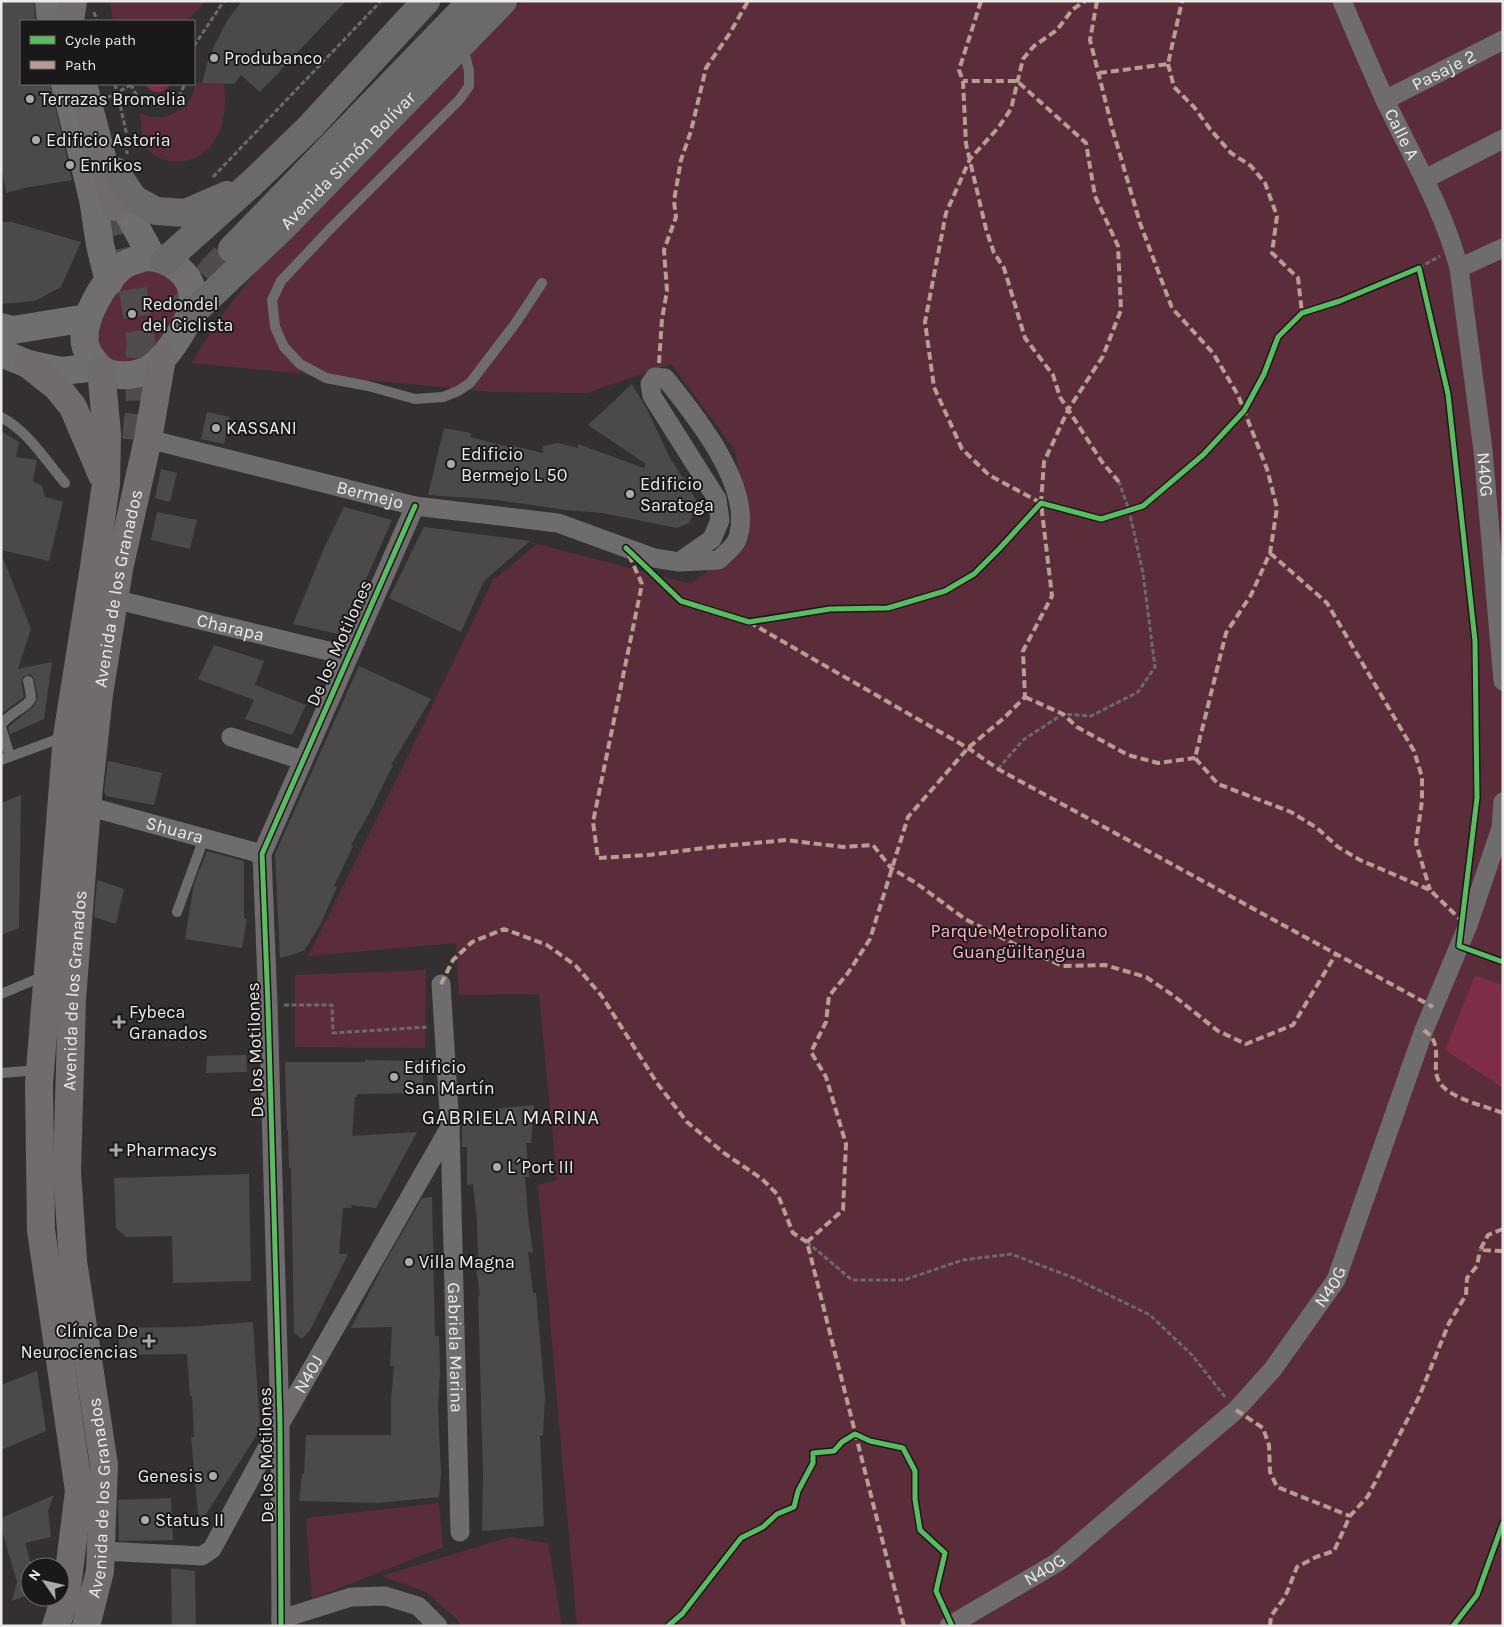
<svg xmlns="http://www.w3.org/2000/svg" width="1504" height="1627" viewBox="0 0 1504 1627" font-family="Karla,sans-serif">
<style>
.green{fill:#5b2d3a}
.water{fill:#7e2d47}
.building{fill:#4c494a}
.lines{fill:none;stroke-linecap:round;stroke-linejoin:round}
.primary-tunnel{stroke:#504c4e;stroke-width:28;stroke-dasharray:28 14;stroke-linecap:butt}
.highway-tunnel{stroke:#504c4e;stroke-width:28;stroke-dasharray:28 14;stroke-linecap:butt}
.path{stroke:#6b6969;stroke-width:3;stroke-dasharray:5 2.5;stroke-linecap:butt}
.lane{stroke:#6e6c6d;stroke-width:10}
.street{stroke:#6e6c6d;stroke-width:19}
.secondary{stroke:#706e6f;stroke-width:28}
.primary{stroke:#706c6e;stroke-width:28}
.highway{stroke:#6b6a6a;stroke-width:28}
.quiet{stroke:#b99d93;stroke-width:4;stroke-dasharray:8 4;stroke-linecap:butt}
.cycleway-casing{stroke:#1b1819;stroke-width:8}
.cycleway{stroke:#5cba63;stroke-width:5}
.poi-dot{fill:#aca9aa;stroke:#1b1819;stroke-width:2}
.labels{text-anchor:middle;stroke-width:4;stroke-linejoin:round;paint-order:stroke}
.poi-label{font-size:18px;fill:#edeaea;stroke:#1b1819;text-anchor:start}
.street-label{font-size:18px;fill:#edeaea;stroke:#1b1819}
.park-label{font-size:18px;fill:#feb1c3;stroke:#1b1819}
.quarter-label{font-size:20px;letter-spacing:1px;fill:#edeaea;stroke:#1b1819}
</style>
<rect width="100%" height="100%" fill="#343032"/>
<path class="green" d="M110,1H206L187,21H113Z
M522,1H1503V1626H577L538,1185L557,1180L539,994L459,995L456,943L308,956L403,766L493,580L537,544L691,584L749,537L735,450L671,364L587,393L493,392L191,363L222,315L258,269Z
M202,83L224,84C227,107 225,131 208,149C192,167 151,167 143,140C141,132 141,122 140,113C145,115 150,117 156,117C174,119 194,103 195,84Z
M158,267L179,290C178,297 179,306 176,313C170,332 147,362 127,365C120,366 111,360 105,358L95,334L99,316L126,277Z
M426,970L425,1048L295,1047V975Z
M439,1503L443,1547L312,1599L306,1518Z
M510,1537L548,1543L562,1626H461L457,1619L426,1592L381,1576Z"/>
<path class="water" d="M145,84H170C164,95 151,95 145,84Z
M1475,976L1503,985V1088L1445,1050Z"/>
<path class="building" d="M1,1H34L35,21H21V84H50L72,180L24,188L6,193L1,164Z
M242,1H346L260,92L241,75L234,84L202,83L208,60L216,42L227,21Z
M1,222H12L81,242L61,287L35,301L1,304Z
M632,384L648,411L669,456L682,477H684L697,502L689,523L677,528L603,513L566,510L498,500L428,495L444,428L471,433L470,437L508,447L509,445L543,453V446L558,443L578,448V444L644,468L646,464L588,425Z
M207,412L230,417L224,444L201,439Z
M1,431L19,442L16,457L37,460L33,481L42,486L45,497L63,502L49,561L1,550Z
M161,469L177,473L170,502L155,498Z
M344,507L392,520L357,600L338,634L293,624L324,548Z
M157,512L197,520L190,549L151,540Z
M424,527L530,541L484,581L461,632L389,598Z
M1,553L31,629L18,669L52,662L44,719L10,734L8,727L34,706L38,696L33,677L30,674L24,676L21,682L24,697L1,714Z
M214,645L264,661L255,685L306,705L292,735L245,719L254,700L198,679Z
M359,666L431,699L391,765H393L371,810L351,845L353,846L334,886L337,887L320,925L304,951L280,958L275,854Z
M108,761L162,773L154,805L106,796L104,791Z
M21,795L19,928L1,935V803Z
M207,851L244,861V918L247,919L242,948L185,939L194,884Z
M97,880L124,889L116,924L94,917Z
M246,1055L247,1072L206,1073L207,1056Z
M365,1060L423,1061V1093L357,1094V1097H355L352,1136L417,1132L376,1208L351,1205L352,1208H343L339,1254H348L310,1330L302,1339L294,1333L291,1168H289L288,1130H287L285,1062H365Z
M534,1105L531,1143H526L529,1177H525L528,1217L533,1252H528L533,1293H536L545,1397L543,1435L540,1436L544,1526L482,1531L483,1473L478,1296H480L475,1261L478,1260L477,1221L473,1184L467,1185V1147H462V1112Z
M249,1174L251,1281L173,1283L172,1236L126,1237L116,1228L114,1178Z
M432,1197L435,1336H439L440,1373L438,1407L441,1474L439,1497L379,1503L299,1501L302,1474H304L306,1435H391V1399L394,1366H390L392,1327L351,1328L384,1264L422,1198Z
M253,1322L260,1430L199,1525L191,1437H194L192,1396H190L187,1354L119,1355V1328L186,1327Z
M37,1371L46,1431L1,1450V1385Z
M54,1495L48,1511L51,1537L25,1543L32,1567H30V1594L12,1601L17,1582L1,1527V1518Z
M171,1498L173,1540L119,1541L118,1500Z
M171,1568L195,1571L196,1626H172Z"/>
<g class="lines">
<path class="primary-tunnel" d="M115,207L130,270L141,342L139,369L140,404L136,440"/>
<path class="highway-tunnel" d="M181,311L213,269L232,249"/>
<path class="path" d="M94,12L97,21
M194,46L224,1
M115,84L126,131L127,154
M131,84C140,112 178,114 184,84
M107,98L131,85
M213,177L381,1
M1419,268L1440,256
M998,769L1023,740L1063,714L1091,716L1138,692L1155,667L1143,573L1129,510L1119,482
M284,1005H332L333,1033L428,1027
M807,1242L852,1280H904L963,1260L1011,1254L1074,1278L1150,1315L1192,1355L1225,1397"/>
<path class="lane" d="M463,47L469,71V86L460,99L332,227L281,281L272,300L275,327L284,347L300,364L326,378L368,386L415,399L443,397L458,391L470,383L515,324L542,283
M1,417C29,432 45,460 65,483
M1,725C8,714 29,706 31,698C31,693 29,686 28,681
M1,727L10,757
M1,760L66,736
M177,912L204,838
M1,994L44,976
M1,1073L39,1070"/>
<g class="street">
<path id="s1" d="M1342,1C1356,34 1370,67 1385,100C1411,155 1443,208 1459,268L1483,450L1503,681"/>
<path id="s2" d="M1385,100L1503,40"/>
<path d="M1425,179L1503,139"/>
<path d="M1459,268L1503,248"/>
<path id="s3" d="M148,439L415,506L558,523L654,558L679,562L719,560C724,554 734,547 737,540C756,490 695,415 665,378L655,377L650,384L652,396L717,499L720,520L712,539L679,562"/>
<path id="s4" d="M113,599L349,656"/>
<path d="M231,737L302,760"/>
<path id="s5" d="M87,806L262,854"/>
<path id="s6" d="M441,984L450,1127L460,1532"/>
<path id="s7" d="M102,1551L202,1556L212,1549L280,1424L450,1127"/>
<path d="M281,1619L351,1597L385,1596L418,1606L438,1626"/>
<path d="M281,1626L280,1424L268,1005L262,854L415,506"/>
<path id="s8" d="M949,1626L1058,1562L1236,1410L1273,1369L1336,1280L1424,1030L1468,925L1501,828L1503,802"/>
</g>
<path class="secondary" d="M49,1L51,21
M65,84L93,199L100,245L109,282
M117,177L122,202L152,257
M146,257C170,257 194,275 193,301C192,320 167,358 151,368C141,374 130,376 119,375C110,375 101,370 96,364C91,358 86,351 85,344C81,319 103,283 121,267C128,262 138,259 146,257Z
M1,327L13,330L87,318
M1,353L28,364L61,371L98,367"/>
<g class="primary">
<path d="M70,21L73,1"/>
<path d="M83,84L115,207"/>
<path d="M28,364L57,387L73,407L102,475"/>
<path d="M56,1626L66,1595L79,1491L41,1230L39,1083L67,736L94,567L106,484L107,434L101,369"/>
<path id="s9" d="M86,1626L100,1571L104,1465L73,1261L67,1171L72,999L87,806L99,694L119,569L148,439L162,358"/>
</g>
<g class="highway">
<path d="M115,171L134,199L156,211L185,213L227,195"/>
<path d="M232,249L472,1"/>
<path d="M165,261L251,184L310,127L426,1"/>
<path id="s10" d="M190,315L283,227L503,1"/>
</g>
<path class="quiet" d="M981,1L959,70L963,81L966,144L986,229L994,253L1004,268L1025,338L1053,375L1060,397L1102,462L1119,482
M1097,1L1090,40L1113,131L1140,223L1172,308L1213,353L1238,395L1267,469L1277,508L1270,553L1251,595L1226,633L1195,758L1218,784L1291,812L1317,828L1338,847L1360,860L1430,890L1464,923
M1168,64L1174,87L1194,107L1210,129L1231,153L1251,166L1265,183L1277,216L1272,253L1298,278L1302,313
M1099,73L1168,64L1182,1
M659,363L662,319L667,291L664,250L676,217L674,201L681,160L691,131L706,68L730,33L748,1
M1041,503L989,475L962,449L934,387L925,322L946,213L970,159L998,128L1011,109L1023,59L1034,46L1057,30L1072,10L1085,1
M1270,553L1327,603L1414,751L1422,777V801L1416,843L1430,890
M629,555L642,584L593,822L598,858L648,855L713,847L786,840L843,847L873,845L891,868L916,883L965,919L1026,950L1063,966L1105,965L1146,977L1174,996L1218,1031L1246,1044L1293,1025L1336,954
M749,622L968,748L998,769L1433,1007
M1025,697L1063,714L1077,727L1128,755L1158,763L1195,758
M441,984L453,960L472,942L504,929L547,945L576,966L601,995L657,1083L687,1122L724,1153L762,1179L778,1195L793,1233L807,1242
M1424,1030C1426,1032 1431,1035 1432,1038C1441,1051 1431,1070 1440,1083C1451,1099 1485,1106 1503,1113
M1503,1229L1488,1235L1480,1250L1503,1251
M1236,1410L1263,1428L1269,1445L1270,1472L1277,1487L1350,1516
M904,1626L807,1242L843,1210L846,1144L826,1077L811,1052L826,1022L829,996L848,973L870,939L908,817L968,748L1004,718L1025,697L1023,651L1052,596L1041,503L1044,462L1068,410L1103,356L1121,310L1118,246L1095,196L1086,143L1017,81H963
M1270,1626L1271,1616L1285,1597L1297,1567L1316,1557L1334,1551L1350,1516L1368,1496L1419,1397L1449,1323L1466,1295L1467,1278L1477,1266L1480,1250"/>
<defs>
<path id="cycleway" d="M626,548L681,601L749,622L830,609L888,608L945,591L974,574L999,549L1041,503L1101,519L1143,506L1203,455L1244,411L1264,374L1278,337L1302,313L1340,301L1419,268L1448,394L1475,641L1477,798L1459,946L1503,962
M281,1626L280,1424L268,1005L262,854L415,506
M668,1626L682,1614L741,1538L763,1527L777,1514L794,1507L798,1491L813,1463V1453L834,1451L842,1442L855,1434L870,1441L903,1448L915,1471V1499L920,1530L945,1553L936,1591L952,1626
M1453,1626L1477,1595L1503,1523"/>
</defs>
<use href="#cycleway" class="cycleway-casing"/>
<use href="#cycleway" class="cycleway"/>
</g>
<g class="poi-dot">
<circle cx="214" cy="58" r="5"/>
<circle cx="30" cy="99" r="5"/>
<circle cx="36" cy="140" r="5"/>
<circle cx="70" cy="165" r="5"/>
<circle cx="132" cy="314" r="5"/>
<circle cx="216" cy="428" r="5"/>
<circle cx="451" cy="464" r="5"/>
<circle cx="630" cy="494" r="5"/>
<path d="M116.5 1014.5h5v5h5v5h-5v5h-5v-5h-5v-5h5z"/>
<circle cx="394" cy="1077" r="5"/>
<path d="M113.5 1142.5h5v5h5v5h-5v5h-5v-5h-5v-5h5z"/>
<circle cx="497" cy="1167" r="5"/>
<circle cx="409" cy="1262" r="5"/>
<path d="M146.5 1333.5h5v5h5v5h-5v5h-5v-5h-5v-5h5z"/>
<circle cx="213" cy="1476" r="5"/>
<circle cx="145" cy="1520" r="5"/>
</g>
<g class="labels">
<g class="poi-label">
<text x="224" y="64">Produbanco</text>
<text x="40" y="105">Terrazas Bromelia</text>
<text x="46" y="146">Edificio Astoria</text>
<text x="80" y="171">Enrikos</text>
<text x="142" y="310">Redondel<tspan x="142" dy="21">del Ciclista</tspan></text>
<text x="226" y="434">KASSANI</text>
<text x="461" y="460">Edificio<tspan x="461" dy="21">Bermejo L 50</tspan></text>
<text x="640" y="490">Edificio<tspan x="640" dy="21">Saratoga</tspan></text>
<text x="129" y="1018">Fybeca<tspan x="129" dy="21">Granados</tspan></text>
<text x="404" y="1073">Edificio<tspan x="404" dy="21">San Martín</tspan></text>
<text x="126" y="1156">Pharmacys</text>
<text x="507" y="1173">L´Port III</text>
<text x="419" y="1268">Villa Magna</text>
<text x="138" y="1337" text-anchor="end">Clínica De<tspan x="138" dy="21">Neurociencias</tspan></text>
<text x="203" y="1482" text-anchor="end">Genesis</text>
<text x="155" y="1526">Status II</text>
</g>
<g class="street-label">
<text dy="6" stroke="none"><textPath href="#s2" startOffset="66">Pasaje 2</textPath></text>
<text dy="6" stroke="none"><textPath href="#s1" startOffset="146">Calle A</textPath></text>
<text dy="6" stroke="none"><textPath href="#s10" startOffset="221">Avenida Simón Bolívar</textPath></text>
<text dy="6" stroke="none"><textPath href="#s1" startOffset="500">N40G</textPath></text>
<text dy="6" stroke="none"><textPath href="#s3" startOffset="229">Bermejo</textPath></text>
<text dy="6" stroke="none"><textPath href="#s9" startOffset="1045">Avenida de los Granados</textPath></text>
<text dy="6" stroke="none"><textPath href="#s4" startOffset="121">Charapa</textPath></text>
<text transform="translate(339 643) rotate(-66)" y="6">De los Motilones</text>
<text dy="6" stroke="none"><textPath href="#s5" startOffset="91">Shuara</textPath></text>
<text dy="6" stroke="none"><textPath href="#s9" startOffset="640">Avenida de los Granados</textPath></text>
<text transform="translate(255 1050) rotate(-92)" y="6">De los Motilones</text>
<text dy="6" stroke="none"><textPath href="#s8" startOffset="516">N40G</textPath></text>
<text dy="6" stroke="none"><textPath href="#s6" startOffset="364">Gabriela Marina</textPath></text>
<text dy="6" stroke="none"><textPath href="#s7" startOffset="312">N40J</textPath></text>
<text transform="translate(266 1455) rotate(-91)" y="6">De los Motilones</text>
<text dy="6" stroke="none"><textPath href="#s9" startOffset="130">Avenida de los Granados</textPath></text>
<text dy="6" stroke="none"><textPath href="#s8" startOffset="111">N40G</textPath></text>
</g>
<g class="park-label">
<text x="1019" y="937">Parque Metropolitano<tspan x="1019" dy="21">Guangüiltangua</tspan></text>
</g>
<g class="quarter-label">
<text x="511" y="1124">GABRIELA MARINA</text>
</g>
</g>
<rect width="1504" height="1627" fill="none" stroke="#edeaea" stroke-width="5"/>
<rect x="20" y="20" width="175" height="65" fill="#1b1819" stroke="#6f6c6d"/>
<rect x="30" y="36" width="25" height="8" fill="#5cba63" stroke="#6f6c6d"/>
<text x="65" y="45" font-size="15" fill="#edeaea">Cycle path</text>
<rect x="30" y="61" width="25" height="8" fill="#b99d93" stroke="#6f6c6d"/>
<text x="65" y="70" font-size="15" fill="#edeaea">Path</text>
<g transform="translate(45 1582) rotate(304)"><circle r="24" fill="#1b1819" stroke="#6f6c6d"/>
<path d="M0-4L9 19L0 12L-9 19Z" fill="#aca9aa"/>
<text y="-8" font-size="14" font-weight="bold" text-anchor="middle" fill="#edeaea">N</text>
</g>
</svg>
